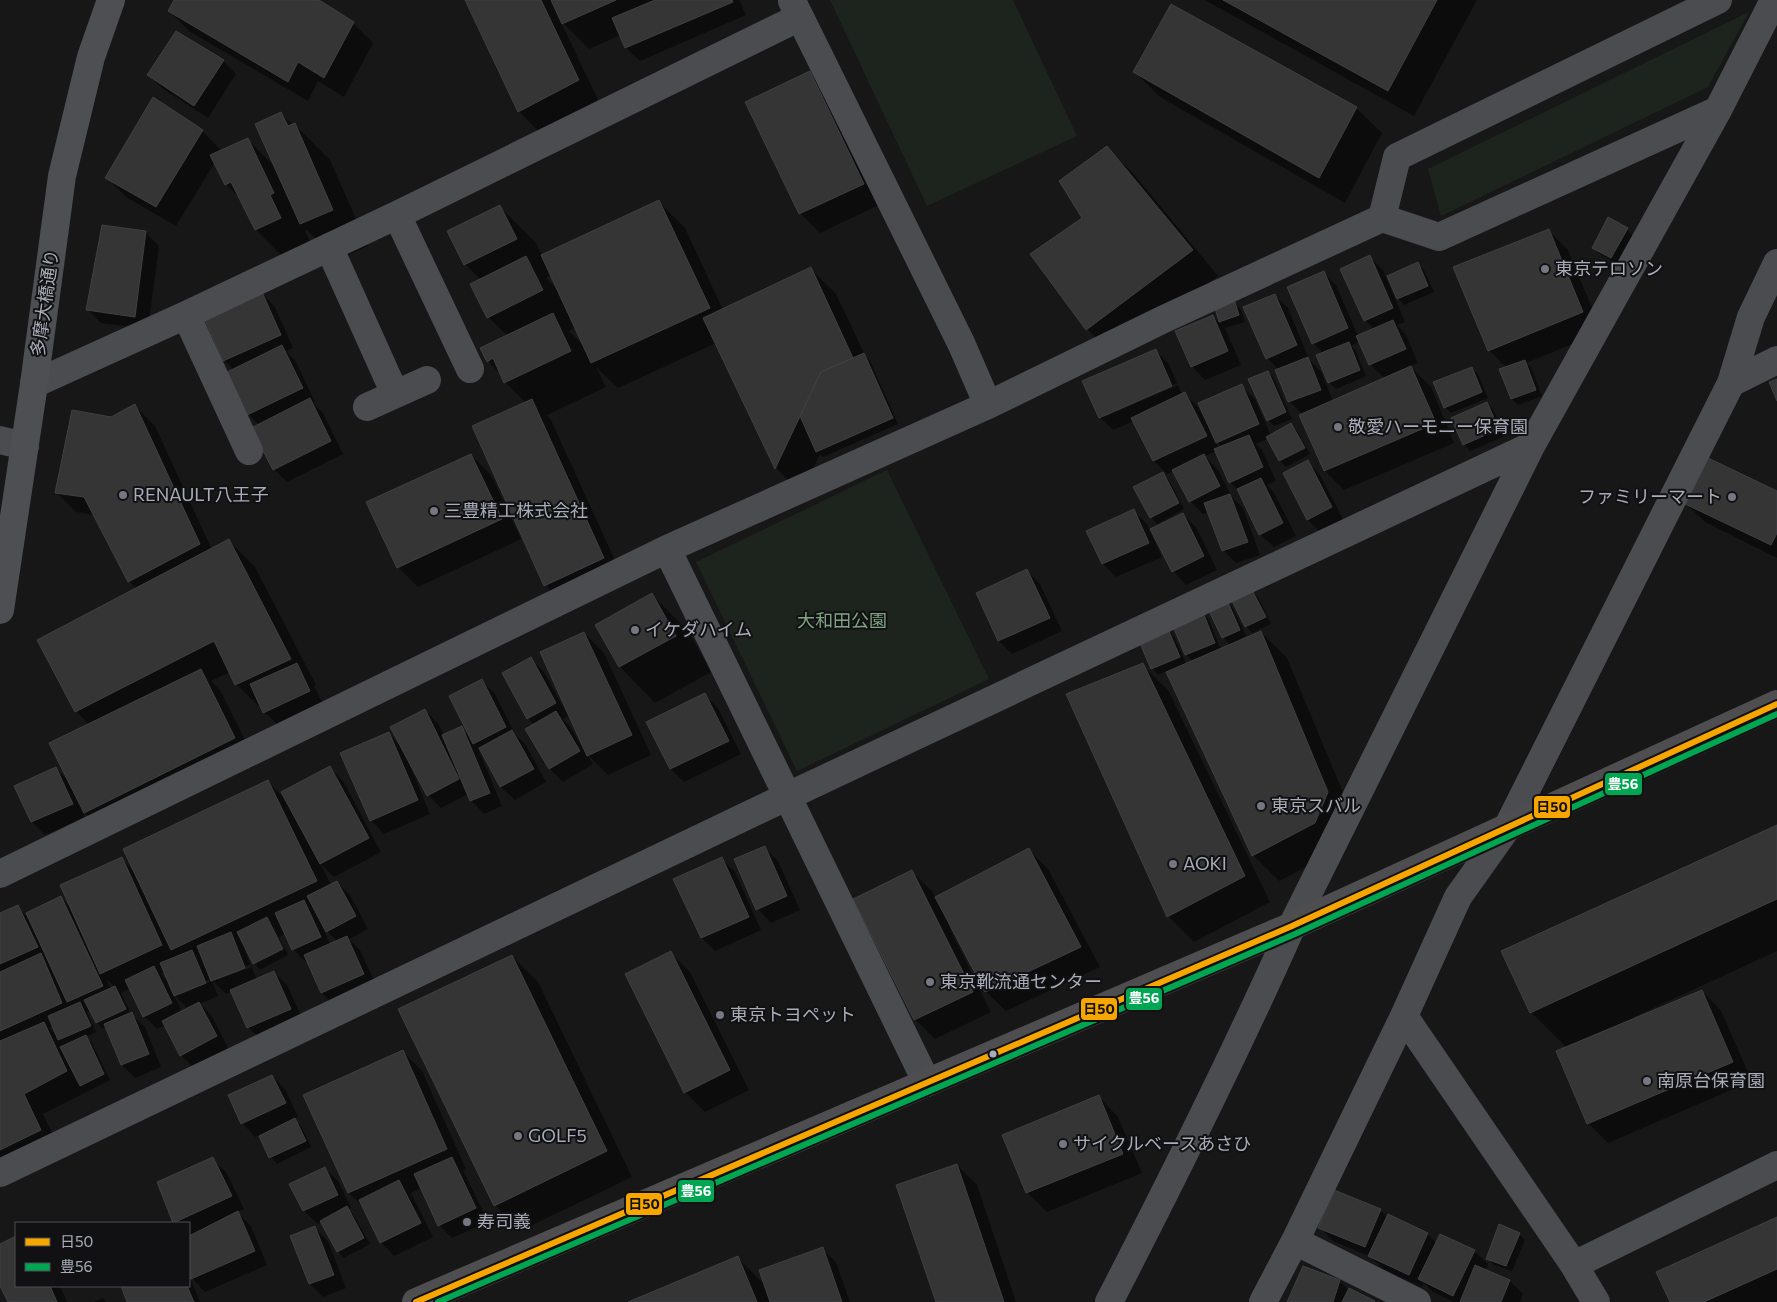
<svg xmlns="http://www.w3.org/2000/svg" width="1777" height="1302" viewBox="0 0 1777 1302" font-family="Commissioner,'Noto Sans JP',sans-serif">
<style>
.green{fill:#1d241e}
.shadow{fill:#0007;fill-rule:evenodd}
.building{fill:#353536;stroke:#3f4043}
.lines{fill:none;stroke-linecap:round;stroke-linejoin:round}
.minor{stroke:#4b4c50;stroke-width:28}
.major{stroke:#4d4f52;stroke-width:28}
.highway{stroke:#4e4e51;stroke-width:28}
.bus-1-casing{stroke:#111113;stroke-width:10}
.bus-2-casing{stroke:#111113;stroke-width:10}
.bus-1{stroke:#f7a600;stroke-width:6}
.bus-2{stroke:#00a651;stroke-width:6}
.poi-dot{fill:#757880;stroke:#111113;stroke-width:2}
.bus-dot{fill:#a8adb8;stroke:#111113;stroke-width:2}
.labels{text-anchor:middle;stroke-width:4;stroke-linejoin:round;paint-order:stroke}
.poi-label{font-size:18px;fill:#a8adb8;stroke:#111113;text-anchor:start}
.street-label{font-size:18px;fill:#a8adb8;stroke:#111113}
.park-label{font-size:18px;fill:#7fa381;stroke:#111113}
.line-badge{stroke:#111113;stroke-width:2}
.badge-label{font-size:14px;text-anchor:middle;font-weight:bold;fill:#fff}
.pale-badge-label{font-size:14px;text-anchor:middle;font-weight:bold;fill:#111}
</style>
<rect width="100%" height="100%" fill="#171717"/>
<path class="green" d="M830,0H1013L1077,136L927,206Z
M1749,12L1708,87L1441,216L1428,169Z
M887,470L989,679L797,771L696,562Z"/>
<path class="shadow" d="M176,0H317L353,23L373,43L344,97L318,81L308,101L189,31L170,11Z
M466,0H739L746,15L640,61L626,48L621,35L589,49L560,20L598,100L538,131L519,111Z
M1205,0H1477L1414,116Z
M223,61L236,74L208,118L162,88L148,75Z
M1135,72L1356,108L1382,133L1345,203L1160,97Z
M810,73L830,93L883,203L820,233L800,213Z
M154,99L202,131L222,151L247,139L275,167L281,114L293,125H295L330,160L368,246L337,260L307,230L305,231L316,254L292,266L256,230L242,201L226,184L215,162L176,226L126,197L106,177Z
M1107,148L1133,173L1218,276L1112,354L1087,329L1084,219Z
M659,202L685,228L723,310L810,268L836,294L865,355L870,361L898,424L823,457L820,454L801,493L776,468L716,343L618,388L596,367L606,387L547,415L551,420L623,578L565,605L545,585L526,403L505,382L502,376L488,361L508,336L488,317L481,280L465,264L500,207L536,243L542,256ZM551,275L558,290L546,278ZM576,327L585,347L569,331Z
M1627,229L1633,236L1618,264L1600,254L1593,248Z
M1548,230L1568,250L1602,332L1526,363L1531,367L1542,396L1518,405L1512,399L1506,367L1489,350Z
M146,233L159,246L148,329L101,323L88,310Z
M1370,257L1383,270L1405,322L1397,325L1406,335L1418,363L1410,366L1431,387L1454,443L1344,490L1325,471L1302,414L1289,401L1279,370L1267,358L1274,295L1288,308L1309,359L1321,372L1333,401L1385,379L1370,364L1360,341L1351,346L1355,349L1366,376L1336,389L1329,382L1323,353L1313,343L1323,272L1336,285L1358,336L1374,329L1365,320Z
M1418,264L1424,270L1434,292L1404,305L1398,298Z
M262,293L275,307L293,348L286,351L295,360L315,402L313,403L323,413L343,454L287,482L274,469L259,425L248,414L234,370L224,360Z
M1235,303L1241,310L1245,322L1225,328L1241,365L1205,380L1192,366L1213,316L1222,325L1217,309Z
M1156,351L1169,364L1177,383L1104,414V417L1178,385L1182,395L1185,394L1198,407L1204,419L1241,386L1255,399L1271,436L1291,425L1297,431L1310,454L1286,467L1280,461L1268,439L1256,444L1262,450L1276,481L1267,485L1274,493L1296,536L1274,547L1260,534L1240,492L1230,482L1216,451L1205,456L1217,469L1232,497L1243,508L1260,555L1236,563L1223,550L1208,512L1203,514L1190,501L1174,471L1167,474L1154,461L1134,421L1113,430L1100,417ZM1215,440L1222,448L1219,449Z
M1472,368L1478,374L1488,398L1451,413L1445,407Z
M1268,372L1274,379L1292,419L1274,426L1268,420Z
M1487,403L1493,409L1505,436L1470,451L1464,444Z
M135,406L155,426L212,550L229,541L255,567L316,685L314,686L323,704L278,725L236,684L230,672L211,681L220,690L254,758L104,832L82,810L85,817L45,835L32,822L56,769L69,781L89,725L76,711L137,589L130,582L94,515L76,512L56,492L111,418Z
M471,455L491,475L521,539L418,587L398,567Z
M1307,461L1320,475L1344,521L1321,533L1308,520L1284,473Z
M1162,473L1169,480L1184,509L1157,524L1151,517Z
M1777,493V558L1705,522L1685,503Z
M1134,511L1147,524L1162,557L1116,577L1103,564L1088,531Z
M1182,514L1196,527L1217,570L1186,585L1173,571Z
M1027,571L1040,584L1062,631L1012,654L999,641L977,593Z
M1252,591L1258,597L1271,624L1252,633L1246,626Z
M652,595L688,631L711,672L655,703L620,667L597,625Z
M1227,601L1233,608L1246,636L1238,640L1239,642L1261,632L1287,658L1354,819L1341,849L1279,881L1253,855L1167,671L1158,675L1152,668L1168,630L1174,637L1187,665L1193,662L1186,654L1203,613L1209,620L1221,650L1231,646L1223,637Z
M584,633L604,653L651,755L608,775L587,754L593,764L563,782L550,769L526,730L534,725L528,718L531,659L544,672L568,716L563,719L569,725L585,752H587Z
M1142,665L1168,690L1270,902L1194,942L1168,916Z
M482,681L495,694L515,734L525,744L546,782L515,800L501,787L481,751L477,746L502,806L484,814L471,800L468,794L441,808L428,795L410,762L409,763L430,814L384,834L371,820L388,733L401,746L425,710L438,724L444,735L461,728L470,737Z
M705,695L718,708L741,754L684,782L671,769L648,723Z
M330,768L343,781L381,852L334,877L320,863L331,885L337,882L350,895L368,929L349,939L360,950L377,987L335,1006L322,993L308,961L306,962L293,949L286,933L279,937L288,955L260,970L254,963L247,950L245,951L257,980L274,972L287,985L304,1022L262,1040L248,1027L232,991L226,994L211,979L179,992V995L212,981L218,996L200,1004L212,1016L229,1050L194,1068L181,1055L166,1025L157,1029L144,1016L131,988L121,993L131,1014L145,1027L161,1067L135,1078L122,1065L106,1027L103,1029L97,1023L91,1010L87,1012L96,1032L86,1037L92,1043L110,1080L43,1114L60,1150L0,1178V914L17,907L30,919L61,898L71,908L122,859L135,872L268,782L286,800ZM323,927L337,941L330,944ZM251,964L252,967L217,980V978ZM165,972L169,983L161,974ZM106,979L115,987L111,989ZM174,995L188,1009L182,1012ZM53,1026L58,1037L49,1028Z
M1777,826V951L1634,1017L1635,1019L1702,991L1721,1011L1752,1081L1608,1143L1588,1123L1567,1048L1531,1012Z
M765,848L778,861L800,910L771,923L758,909Z
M1028,849L1048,869L1100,967L1006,1011L986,992L951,926L949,927L991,1012L935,1039L915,1019L912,872L932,891L935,899Z
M722,859L735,872L761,930L715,951L702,938L675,880Z
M670,952L690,972L749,1090L705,1112L685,1092Z
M512,956L538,982L632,1177L520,1231L495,1205Z
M403,1052L422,1071L466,1169L463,1170L488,1222L452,1238L439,1225L422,1188L411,1193L433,1237L394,1256L381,1242L364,1208L349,1193L305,1095Z
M272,1076L285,1089L298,1117L294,1119L301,1126L311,1147L277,1164L271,1157L260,1135L255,1137L242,1123Z
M1099,1097L1118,1117L1142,1173L1047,1212L1028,1193L1004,1136Z
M212,1159L226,1172L244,1209L237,1212L251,1226L267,1265L205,1292L189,1275L200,1302H128L123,1286H189V1273L191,1275L189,1270V1223L174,1222Z
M957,1165L977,1185L1016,1302H937Z
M324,1168L338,1181L351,1208L348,1209L353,1214L370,1244L344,1258L338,1252L322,1222L318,1224L304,1211L291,1184Z
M1380,1210L1388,1218L1389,1216L1428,1234L1437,1244L1441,1235L1474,1251L1488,1264L1485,1271L1510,1281L1523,1294L1520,1302H1454L1433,1292L1424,1283L1422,1287L1383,1269L1371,1257L1333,1241L1320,1227Z
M1777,1218V1302H1671Z
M315,1228L328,1241L346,1288L323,1297L310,1284L292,1237Z
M1519,1234L1525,1240L1512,1271L1494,1265L1488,1258Z
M16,1238V1286H60L67,1302H9L0,1283V1245Z
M822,1249L836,1262L850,1302H631L738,1258L765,1285Z
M1303,1268L1340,1281L1349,1290L1375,1302H1288Z
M103,1298L106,1302H94Z"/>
<path class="building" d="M174,0H319L354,22L324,78L298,62L288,82L168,11Z
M465,0H541L579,80L518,112Z
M551,0H616L562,24Z
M655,0H732L733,2L625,48L612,18Z
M1223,0H1437L1388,91Z
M1171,4L1357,107L1319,178L1133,72Z
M176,31L224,60L194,106L147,75Z
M810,71L864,184L799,214L745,102Z
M153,97L203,130L156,207L105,178Z
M281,112L288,126L295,123L333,210L300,224L255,124Z
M248,138L274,193L270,195L281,218L255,230L231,182L225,185L210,155Z
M1107,146L1193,250L1086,330L1030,254L1082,218L1059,181Z
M659,200L710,308L591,363L541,255Z
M500,205L517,239L464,265L447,231Z
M1608,217L1628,228L1611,258L1592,248Z
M102,225L146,231L135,317L86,310Z
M1549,229L1583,312L1488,351L1453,267Z
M1370,255L1393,308L1364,321L1340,269Z
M526,256L543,290L487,318L470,284Z
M1418,262L1428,286L1397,299L1387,276Z
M811,267L853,358L821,372L775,469L703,318Z
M1324,271L1348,328L1312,344L1287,287Z
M262,292L281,335L223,361L204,318Z
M1275,294L1297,345L1266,359L1243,307Z
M1235,302L1239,315L1219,322L1215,308Z
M553,313L571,351L504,383L493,358L487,362L480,348Z
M1213,315L1228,351L1191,367L1175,331Z
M1393,320L1406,349L1369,365L1356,336Z
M1349,342L1360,370L1328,383L1316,355Z
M282,345L303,388L247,415L227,372Z
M1156,349L1172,386L1099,418L1082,381Z
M864,353L893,418L816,452L800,416L821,372Z
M1308,357L1321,390L1288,402L1275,370Z
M1525,360L1536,390L1511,399L1499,369Z
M1411,366L1436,423L1324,471L1299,415Z
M1472,367L1482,392L1444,408L1433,382Z
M1268,371L1286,412L1267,421L1248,379Z
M1777,379V401L1769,382Z
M1242,384L1259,424L1216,443L1198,403Z
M1185,392L1207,436L1153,461L1131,418Z
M310,398L331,441L273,470L251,428Z
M532,399L604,558L544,586L472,426Z
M1487,402L1499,429L1463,445L1451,418Z
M135,404L200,544L128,582L84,497L55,493L72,410L111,417Z
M1291,423L1305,448L1279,461L1266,437Z
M1249,435L1263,467L1229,483L1214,449Z
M471,454L502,519L397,568L366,502Z
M1204,454L1220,486L1189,502L1172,470Z
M1706,457L1777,491V533L1771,545L1683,503Z
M1308,460L1332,507L1307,520L1283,473Z
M1163,472L1179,503L1150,518L1133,487Z
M1261,478L1283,523L1259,535L1237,489Z
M1230,494L1248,542L1222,551L1204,503Z
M1134,509L1149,543L1102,564L1086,531Z
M1183,513L1204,556L1172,572L1150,529Z
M229,539L291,659L235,685L214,641L75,712L37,640Z
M1027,569L1050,618L998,641L976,593Z
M1252,590L1266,617L1245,627L1231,599Z
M652,593L676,636L619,667L595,625Z
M1227,600L1240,630L1222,638L1208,609Z
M1203,612L1215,643L1185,655L1172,624Z
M1168,629L1180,657L1151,669L1139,641Z
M1261,631L1328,792L1315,823L1252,856L1166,672Z
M584,632L632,735L587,756L540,652Z
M531,657L556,703L527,719L502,673Z
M297,663L310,691L263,713L250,684Z
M1143,663L1245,876L1167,917L1066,694Z
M201,669L235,738L84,813L49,743Z
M482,679L506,727L473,744L449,696Z
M705,693L729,741L670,769L646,722Z
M425,709L459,779L427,796L390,727Z
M556,711L580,751L549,769L525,729Z
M462,726L490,793L470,801L442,735Z
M512,730L534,769L500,787L479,748Z
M389,732L418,800L370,821L340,753Z
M330,766L369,838L320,864L281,792Z
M56,767L73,804L31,822L14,786Z
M268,780L317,881L171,950L123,849Z
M1777,825V899L1530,1013L1501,951Z
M765,846L787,896L756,910L734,859Z
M1029,848L1081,947L985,992L935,897Z
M122,857L162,945L100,974L60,885Z
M722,857L749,917L701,938L673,879Z
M912,870L973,992L914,1020L853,899Z
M337,881L356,916L326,932L307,896Z
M61,896L103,986L67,1002L26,913Z
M304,900L321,937L292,950L275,913Z
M18,905L38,947L0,964V913Z
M267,917L283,949L253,964L237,932Z
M231,932L245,968L211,981L197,946Z
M347,936L364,974L321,993L304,955Z
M192,950L206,983L174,996L160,963Z
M671,951L730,1070L684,1093L625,974Z
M41,953L62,1003L0,1031V972Z
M512,955L607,1151L494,1206L398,1009Z
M154,966L172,1003L143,1017L125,980Z
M274,971L291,1009L247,1028L230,990Z
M115,986L126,1009L96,1023L84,1000Z
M1702,990L1733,1062L1587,1124L1556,1051Z
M80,1002L91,1026L58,1040L48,1016Z
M199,1002L217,1036L180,1056L162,1021Z
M132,1012L149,1054L121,1065L104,1024Z
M44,1022L67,1071L24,1094L41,1130L0,1150V1041Z
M86,1035L104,1074L80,1086L60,1047Z
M403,1050L447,1149L348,1193L303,1095Z
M272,1075L286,1103L241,1124L228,1095Z
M1099,1095L1123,1154L1026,1193L1002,1135Z
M295,1118L306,1141L269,1158L259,1136Z
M213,1157L232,1196L173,1223L157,1182Z
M452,1157L476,1208L438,1226L414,1174Z
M957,1164L1004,1302H936L896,1185Z
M325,1167L338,1195L303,1211L289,1184Z
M399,1180L421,1223L380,1243L359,1200Z
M1334,1190L1381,1209L1365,1247L1318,1228Z
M347,1206L364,1238L337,1252L320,1221Z
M238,1211L255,1251L191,1279L189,1273V1236Z
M1388,1214L1428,1233L1409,1275L1368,1256Z
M1777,1217V1269L1704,1302H1670L1656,1272Z
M1499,1224L1520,1233L1506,1266L1486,1259Z
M315,1226L334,1275L309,1284L290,1236Z
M1440,1234L1475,1250L1453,1296L1418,1279Z
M16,1236V1286H50L57,1302H8L0,1286V1244Z
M823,1247L842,1302H770L759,1270Z
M738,1256L757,1302H628Z
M1475,1265L1510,1280L1501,1302H1460Z
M1303,1266L1340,1280L1333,1302H1287Z
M121,1286H187L194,1302H127Z
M1349,1288L1375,1301L1374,1302H1342Z"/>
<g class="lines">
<path class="minor" d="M792,1L961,343L988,405
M397,215L470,369
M1382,218L1397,157L1718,0
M329,247L395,394
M186,315L249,451
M1731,383L1777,360
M34,384L186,315L397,215L800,17
M367,407L427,380
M0,440L25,446
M667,549L927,1083
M0,874L667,549L988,405L1164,319L1382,218L1439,237L1718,110
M1404,1016L1574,1265L1596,1302
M0,1173L788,796L1531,446
M1295,1241L1417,1302
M1574,1265L1777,1165
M1109,1302C1173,1178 1235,1054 1292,926L1531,446L1718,110L1774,0
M1263,1302L1295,1241L1404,1016L1458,897L1507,828L1731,383L1751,317L1777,263"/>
<path class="major" d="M0,610L34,384L62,176L91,57L111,0"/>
<path class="highway" d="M416,1302L1292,926L1777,704"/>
<defs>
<path id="bus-1" d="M416,1302L1292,926L1777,704"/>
<path id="bus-2" d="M438,1302L1295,934L1777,714"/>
</defs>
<use href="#bus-1" class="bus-1-casing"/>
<use href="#bus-2" class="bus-2-casing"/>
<use href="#bus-1" class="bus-1"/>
<use href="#bus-2" class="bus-2"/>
</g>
<g class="poi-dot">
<circle cx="1545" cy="269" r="5"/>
<circle cx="1338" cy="427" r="5"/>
<circle cx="123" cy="495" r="5"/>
<circle cx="1732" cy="497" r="5"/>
<circle cx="434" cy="511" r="5"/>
<circle cx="635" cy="630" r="5"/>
<circle cx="1261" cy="806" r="5"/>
<circle cx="1173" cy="864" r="5"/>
<circle cx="930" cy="982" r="5"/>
<circle cx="720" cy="1015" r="5"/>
<circle cx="1647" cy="1081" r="5"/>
<circle cx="518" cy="1136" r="5"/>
<circle cx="1063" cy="1144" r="5"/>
<circle cx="467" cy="1222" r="5"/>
</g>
<circle class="bus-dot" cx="993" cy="1054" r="4.5"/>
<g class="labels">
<g class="poi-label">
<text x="1555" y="275">東京テロソン</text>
<text x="1348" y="433">敬愛ハーモニー保育園</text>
<text x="133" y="501">RENAULT八王子</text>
<text x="1722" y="503" text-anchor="end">ファミリーマート</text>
<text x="444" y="517">三豊精工株式会社</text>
<text x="645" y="636">イケダハイム</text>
<text x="1271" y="812">東京スバル</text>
<text x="1183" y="870">AOKI</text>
<text x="940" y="988">東京靴流通センター</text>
<text x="730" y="1021">東京トヨペット</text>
<text x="1657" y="1087">南原台保育園</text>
<text x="528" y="1142">GOLF5</text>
<text x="1073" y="1150">サイクルベースあさひ</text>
<text x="477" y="1228">寿司義</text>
</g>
<g class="street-label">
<text transform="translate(45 303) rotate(-82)" y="6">多摩大橋通り</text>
</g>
<g class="park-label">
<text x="842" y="627">大和田公園</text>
</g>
</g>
<g class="line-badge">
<rect x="1604" y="772" width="39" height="24" rx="5" fill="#00a651"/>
<rect x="1533" y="795" width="38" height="24" rx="5" fill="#f7a600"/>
<rect x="1125" y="987" width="38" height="24" rx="5" fill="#00a651"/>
<rect x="1080" y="997" width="38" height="24" rx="5" fill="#f7a600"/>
<rect x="677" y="1179" width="38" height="24" rx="5" fill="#00a651"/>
<rect x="625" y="1192" width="38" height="24" rx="5" fill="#f7a600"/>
</g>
<g class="badge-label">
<text x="1623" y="789">豊56</text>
<text x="1144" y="1003">豊56</text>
<text x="696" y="1196">豊56</text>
</g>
<g class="pale-badge-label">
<text x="1552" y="812">日50</text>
<text x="1099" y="1014">日50</text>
<text x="644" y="1209">日50</text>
</g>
<rect x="15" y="1222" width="175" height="65" fill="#111113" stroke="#4d4f55"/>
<rect x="25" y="1238" width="25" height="8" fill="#f7a600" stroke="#4d4f55"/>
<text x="60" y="1247" font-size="15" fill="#a8adb8">日50</text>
<rect x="25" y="1263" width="25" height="8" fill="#00a651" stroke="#4d4f55"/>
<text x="60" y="1272" font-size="15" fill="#a8adb8">豊56</text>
</svg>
